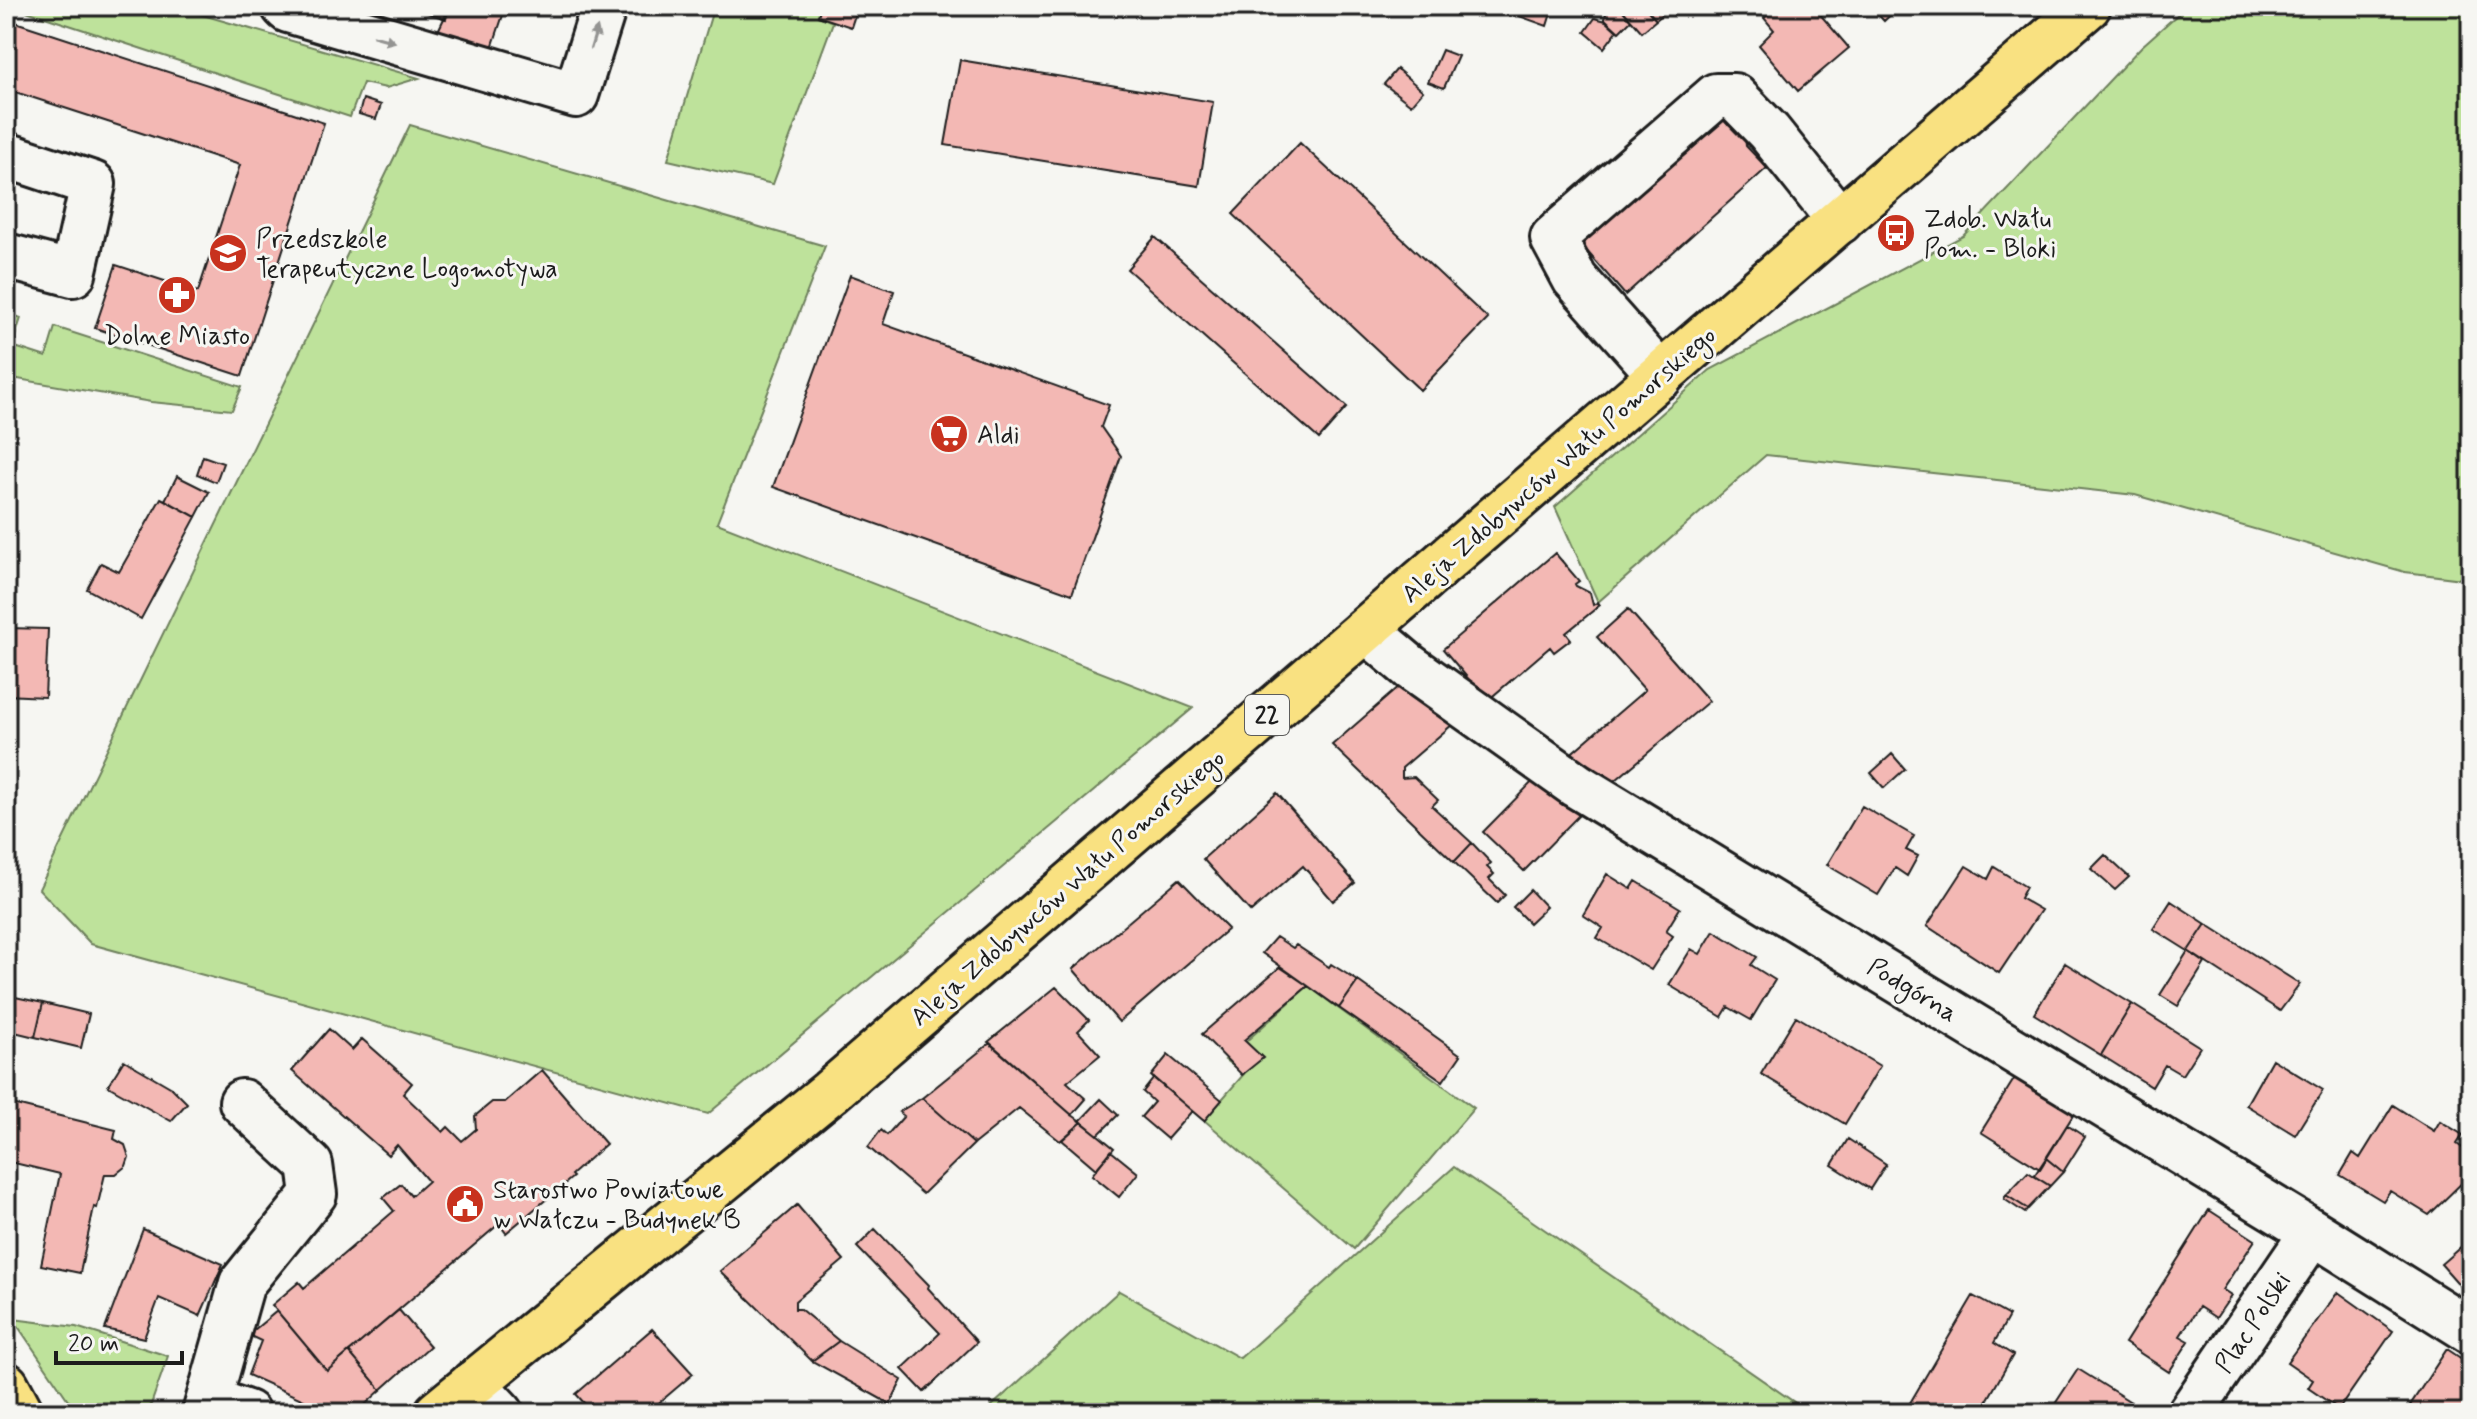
<svg xmlns="http://www.w3.org/2000/svg" width="2477" height="1419" viewBox="0 0 2477 1419" font-family="Mynerve,sans-serif">
<style>
.green{fill:#bee29b;stroke:#6d7f5c;stroke-width:2}
.building{fill:#f3b8b4;stroke:#1c1c1c;stroke-width:2}
.lines{fill:none;stroke-linecap:round;stroke-linejoin:round}
.minor-casing{stroke:#1c1c1c;stroke-width:50}
.major-casing{stroke:#1c1c1c;stroke-width:50}
.minor{stroke:#f6f6f2;stroke-width:44}
.major{stroke:#f9e181;stroke-width:44}
.oneway{fill:#949492}
.labels{text-anchor:middle;stroke-width:6;stroke-linejoin:round;paint-order:stroke}
.shield{fill:#f6f6f2;stroke:#5d5d5c;stroke-width:2}
.shield-label{font-size:24px;font-weight:bold;fill:#1c1c1c}
.poi-label{font-size:26px;fill:#1c1c1c;stroke:#f6f6f2;text-anchor:start}
.street-label{font-size:26px;fill:#1c1c1c;stroke:#f6f6f2}
</style>
<rect width="100%" height="100%" fill="#f6f6f2"/>
<filter id="ink" filterUnits="userSpaceOnUse"><feTurbulence type="fractalNoise" baseFrequency=".0125" numOctaves="2"/><feDisplacementMap in="SourceGraphic" scale="16" xChannelSelector="R" yChannelSelector="G"/><feConvolveMatrix kernelMatrix="1 2 1 2 8 2 1 2 1" color-interpolation-filters="sRGB"/></filter>
<g filter="url(#ink)">
<path class="green" d="M11,6H172L419,78L386,88L363,83L350,117Z
M714,6H821L818,16L833,22L773,184L668,160Z
M2187,6H2471V580L2405,572L2135,495L1766,455L1598,602L1555,507L1710,370L1963,236L2141,47Z
M410,125L825,246L717,523L1193,708L708,1114L91,944L39,889Z
M6,312L21,318L12,346L46,357L55,327L242,387L232,410L151,402L6,377Z
M1308,986L1474,1108L1354,1249L1204,1120L1244,1074L1225,1060Z
M1454,1167L1810,1413H984L1119,1291L1240,1358Z
M13,1319L76,1327L168,1356L148,1413H77Z"/>
<path class="building" d="M405,6H450L446,19Z
M450,6H506L492,48L438,31Z
M821,6H858L851,27L818,16Z
M1522,6H1541L1552,10L1547,26L1519,16Z
M1607,6H1619L1631,20L1619,32L1605,19Z
M1619,6H1644L1656,20L1642,32Z
M1644,6H1670L1671,7L1656,20Z
M1779,6H1813L1849,48L1798,91L1759,45L1774,30L1764,18Z
M1870,6H1900L1884,21Z
M1595,18L1606,21L1617,31L1604,48L1585,32Z
M6,19L324,123L242,376L95,328L116,265L198,292L240,165L6,89Z
M1442,50L1458,56L1444,88L1428,82Z
M960,60L1213,102L1199,186L945,145Z
M1397,69L1423,91L1411,105L1384,84Z
M363,99L381,105L376,119L359,114Z
M1720,116L1728,125L1735,126L1745,136L1746,146L1767,168L1625,295L1579,242Z
M1300,143L1488,319L1420,390L1233,214Z
M1155,237L1347,407L1319,439L1127,269Z
M850,275L894,291L883,324L1109,405L1101,427L1121,456L1072,594L773,487Z
M203,456L223,463L216,482L197,474Z
M177,476L209,492L196,517L165,500Z
M161,498L196,517L141,619L87,589L101,563L119,572Z
M1555,553L1579,581L1575,584L1576,586L1590,593L1593,605L1598,602L1600,605L1566,633L1571,639L1554,652L1550,647L1487,701L1443,649Z
M1628,609L1709,701L1610,785L1567,757L1645,690L1597,637Z
M6,628L48,629L45,697L6,695Z
M1401,685L1453,724L1402,768V778L1414,777L1438,800L1432,806L1472,843L1454,862L1332,745Z
M1892,754L1905,769L1884,788L1871,773Z
M1539,775L1586,808L1524,871L1483,832Z
M1277,793L1355,883L1333,901L1303,866L1251,912L1203,859Z
M1862,806L1914,836L1906,850L1918,856L1907,876L1895,868L1878,895L1827,865Z
M1472,843L1491,863L1487,867L1494,874L1489,879L1505,895L1497,903L1454,862Z
M2105,855L2129,877L2115,890L2091,869Z
M1966,866L1988,879L1994,867L2026,887L2020,898L2041,910L1999,973L1927,926Z
M1607,874L1631,889L1636,881L1680,908L1666,931L1673,936L1651,970L1597,938L1603,928L1583,915Z
M1179,879L1228,929L1119,1022L1073,969Z
M1530,890L1546,907L1529,923L1513,907Z
M2171,901L2206,924L2188,951L2153,929Z
M2206,924L2300,984L2280,1011L2188,951Z
M1714,931L1757,957L1751,965L1775,980L1751,1020L1728,1007L1722,1017L1669,985L1691,949L1700,954Z
M1276,937L1293,948L1296,945L1329,967L1331,964L1358,981L1339,1008L1262,953Z
M2188,951L2205,963L2178,1006L2160,995Z
M2065,963L2132,1004L2101,1055L2034,1014Z
M1280,967L1308,986L1244,1040L1263,1058L1242,1075L1202,1034Z
M1358,981L1461,1055L1443,1081L1339,1008Z
M1056,987L1089,1020L1078,1031L1100,1055L1067,1082L1086,1099L1072,1115L988,1042Z
M6,995L43,1003L35,1037L6,1030Z
M43,1003L89,1014L81,1048L35,1037Z
M2132,1004L2200,1047L2182,1075L2165,1065L2152,1087L2101,1055Z
M1796,1016L1880,1066L1845,1124L1761,1074Z
M329,1029L352,1050L362,1039L412,1083L403,1094L443,1132L448,1127L462,1141L476,1129L475,1116L492,1102H505L542,1070L606,1144L571,1175L573,1177L506,1233L499,1224L327,1371L272,1305L299,1282L304,1288L394,1211L383,1198L401,1184L411,1196L428,1181L397,1145L388,1155L292,1071Z
M990,1043L1072,1115L1082,1122L1060,1141L1019,1108L974,1144L922,1098Z
M1168,1055L1222,1100L1204,1121L1151,1076Z
M2272,1059L2323,1090L2295,1135L2246,1105Z
M124,1060L172,1088L187,1103L171,1121L108,1086Z
M2016,1076L2075,1112L2040,1169L1981,1132Z
M1154,1078L1192,1111L1167,1139L1141,1117L1154,1102L1143,1092Z
M922,1098L974,1144L923,1194L868,1147L881,1130L887,1135L904,1116L899,1112Z
M1101,1099L1118,1115L1098,1135L1080,1121Z
M8,1103L116,1130L114,1139L125,1145L129,1157L126,1166L116,1174H105L97,1208L94,1207L80,1273L41,1265L60,1174L6,1161Z
M2393,1105L2434,1131L2440,1121L2463,1135L2457,1144L2471,1154V1174L2429,1215L2390,1191L2383,1201L2340,1175L2353,1153L2360,1158Z
M1082,1122L1114,1148L1096,1169L1062,1140Z
M2067,1125L2085,1137L2063,1172L2046,1158Z
M1848,1139L1886,1164L1870,1189L1832,1165Z
M1111,1151L1138,1173L1119,1197L1092,1175Z
M2046,1158L2063,1172L2050,1186L2034,1176Z
M2028,1172L2050,1186L2028,1209L2006,1195Z
M2006,1195L2028,1209L2025,1213L2004,1199Z
M797,1205L844,1260L795,1301V1309H800L839,1341L812,1361L720,1271Z
M2209,1210L2255,1240L2222,1290L2231,1296L2216,1318L2199,1307L2180,1336L2189,1341L2169,1372L2125,1343Z
M143,1229L223,1264L200,1316L159,1298L144,1338L105,1329Z
M875,1229L929,1285L928,1288L977,1342L924,1392L902,1369L940,1333L857,1247Z
M2471,1238V1298L2441,1264Z
M2338,1292L2393,1331L2339,1409L2308,1388L2313,1380L2287,1362Z
M1973,1296L2009,1316L1994,1343L2013,1355L1980,1413H1904Z
M399,1310L430,1346L381,1390L349,1352Z
M277,1311L327,1371L349,1352L381,1390L356,1413H319L304,1400L248,1375L261,1341L248,1335Z
M652,1329L693,1374L647,1413H593L576,1394Z
M839,1341L902,1380L890,1404L812,1361Z
M2447,1349L2471,1365V1413H2412L2407,1410Z
M2078,1369L2134,1404L2128,1413H2049Z"/>
<g class="lines">
<defs>
<path id="minor" d="M284,6L288,10L576,95L604,6
M6,155L93,184L73,274L6,256
M1661,376L1575,279L1553,238L1716,96H1734L1769,132L1840,221
M1366,630L1410,667L1576,785L2313,1232L2471,1331
M473,1383L501,1413
M209,1400L247,1413
M205,1413L242,1283L314,1194L310,1165L242,1102
M2190,1413L2313,1232"/>
<path id="major" d="M6,1385L21,1413
M437,1413L830,1092L2088,6"/>
</defs>
<use href="#minor" class="minor-casing"/>
<use href="#major" class="major-casing"/>
<use href="#minor" class="minor"/>
<use href="#major" class="major"/>
</g>
<defs><path id="oneway-solid" d="M-6-.8H1V-3.2L6.5 0L1 3.2V.8H-6Z" transform="scale(2)"/></defs>
<g class="oneway">
<use href="#oneway-solid" transform="translate(594 38) rotate(-73)"/>
<use href="#oneway-solid" transform="translate(384 39) rotate(16)"/>
</g>
</g>
<defs>
<symbol id="bus-disc" viewBox="-11 -11 22 22"><circle r="9.5" fill="#c8321e" stroke="#f6f6f2"/><path d="M-5-6H5V4H4V6H2V4H-2V6H-4V4H-5ZM-3.5-4V0h7V-4ZM-3.5 1.2v1.5H-2V1.2ZM2 1.2v1.5H3.5V1.2Z" fill="#fff"/></symbol>
<symbol id="school-disc" viewBox="-11 -11 22 22"><circle r="9.5" fill="#c8321e" stroke="#f6f6f2"/><path d="M0-5L7-2L0 1L-7-2ZM-4 1L0 2.5L4 1V4Q0 6-4 4Z" fill="#fff"/></symbol>
<symbol id="pharmacy-disc" viewBox="-11 -11 22 22"><circle r="9.5" fill="#c8321e" stroke="#f6f6f2"/><path d="M-2-6h4v4h4v4h-4v4h-4v-4h-4v-4h4Z" fill="#fff"/></symbol>
<symbol id="supermarket-disc" viewBox="-11 -11 22 22"><circle r="9.5" fill="#c8321e" stroke="#f6f6f2"/><path d="M-6-5.5h2.5l.6 2H6L4.5 2H-2.5L-4.4-4H-6ZM-1.5 3.2a1.3 1.3 0 1 0 .1 0ZM3 3.2a1.3 1.3 0 1 0 .1 0Z" fill="#fff"/></symbol>
<symbol id="civic-disc" viewBox="-11 -11 22 22"><circle r="9.5" fill="#c8321e" stroke="#f6f6f2"/><path d="M-.6-6.5H3V-4.5H.6V-3L4-1V1h2V6H-6V1h2V-1L-.6-3ZM-1.2 2.5V6h2.4V2.5Z" fill="#fff"/></symbol>
</defs>
<g fill-rule="evenodd">
<use href="#bus-disc" x="1874" y="211" width="44" height="44"/>
<use href="#school-disc" x="206" y="231" width="44" height="44"/>
<use href="#pharmacy-disc" x="155" y="273" width="44" height="44"/>
<use href="#supermarket-disc" x="927" y="412" width="44" height="44"/>
<use href="#civic-disc" x="443" y="1182" width="44" height="44"/>
</g>
<g class="labels">
<rect class="shield" x="1245" y="695" width="44" height="40" rx="6"/>
<g class="shield-label">
<text x="1267" y="723">22</text>
</g>
<g class="poi-label">
<text x="1924" y="227">Zdob. Wału<tspan x="1924" dy="30">Pom. - Bloki</tspan></text>
<text x="256" y="247">Przedszkole<tspan x="256" dy="30">Terapeutyczne Logomotywa</tspan></text>
<text x="177" y="344" text-anchor="middle">Dolne Miasto</text>
<text x="977" y="443">Aldi</text>
<text x="493" y="1198">Starostwo Powiatowe<tspan x="493" dy="30">w Wałczu - Budynek B</tspan></text>
</g>
<g class="street-label">
<text transform="translate(1558 464) rotate(-41)" y="9">Aleja Zdobywców Wału Pomorskiego</text>
<text transform="translate(1067 887) rotate(-41)" y="9">Aleja Zdobywców Wału Pomorskiego</text>
<text transform="translate(1913 989) rotate(31)" y="9">Podgórna</text>
<text transform="translate(2252 1322) rotate(-56)" y="9">Plac Polski</text>
</g>
</g>
<rect width="2477" height="1419" fill="none" stroke="#f6f6f2" stroke-width="32"/>
<rect x="16" y="16" width="2445" height="1387" fill="none" stroke="#1c1c1c" stroke-width="3" filter="url(#ink)"/>
<path d="M56 1351v12h126v-12" fill="none" stroke="#1c1c1c" stroke-width="4"/>
<text x="68" y="1351" font-size="24" fill="#1c1c1c" stroke="#f6f6f2" stroke-width="6" paint-order="stroke">20 m</text>
</svg>
